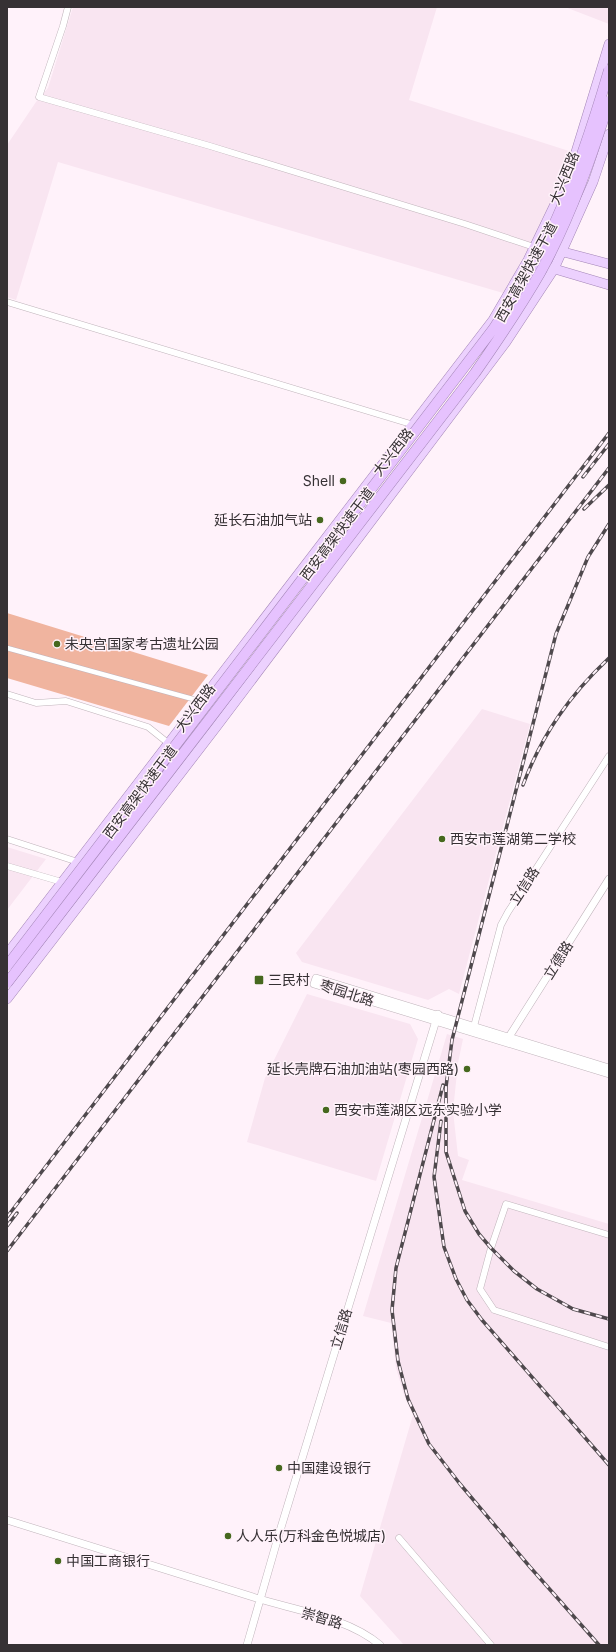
<svg xmlns="http://www.w3.org/2000/svg" width="616" height="1652" viewBox="0 0 616 1652" font-family="Inter,'Noto Sans SC',sans-serif">
<style>
.built{fill:#f9e5f1}
.green{fill:#f0b49f}
.lines{fill:none;stroke-linecap:round;stroke-linejoin:round}
.pedestrian-casing{stroke:#c0b4bb;stroke-width:5.5}
.minor-casing{stroke:#c0b4bb;stroke-width:7}
.tertiary-casing{stroke:#c0b4bb;stroke-width:8}
.primary-casing{stroke:#a486b7;stroke-width:10}
.pedestrian{stroke:#fff;stroke-width:4.5}
.minor{stroke:#fff;stroke-width:6}
.tertiary{stroke:#fff;stroke-width:7}
.primary{stroke:#ecd1fe;stroke-width:9}
.rail-casing{stroke:#4f494d;stroke-width:3.5}
.rail{stroke:#fff2fa;stroke-width:2;stroke-dasharray:6;stroke-linecap:butt}
.trunk-bridge-casing{stroke:#a486b7;stroke-width:11;stroke-linecap:butt}
.trunk-bridge{stroke:#e6c2fe;stroke-width:10}
.poi-dot{fill:#46681e;stroke:#fff2fa;stroke-width:1.5}
.labels{text-anchor:middle;stroke-width:3;stroke-linejoin:round;paint-order:stroke}
.street-label{font-size:14px;fill:#363134;stroke:#fff2fa}
.poi-label{font-size:14px;fill:#363134;stroke:#fff2fa;text-anchor:start}
</style>
<rect width="100%" height="100%" fill="#fff2fa"/>
<path class="built" d="M73,7H437L409,100L569,151L548,210L528,250L503,293L58,162L16,300L7,297V145L36,102L48,88Z
M565,7H609V24Z
M482,709L530,724L459,994L449,989L428,1000L302,962L296,953Z
M7,847L46,859L7,910Z
M307,994L410,1024L418,1039L376,1181L247,1142L265,1078Z
M447,1034L463,1039L458,1063L453,1111L458,1156L469,1160L462,1180L609,1224V1645H404L360,1596L413,1415L404,1395L396,1368L391,1323L363,1316Z"/>
<path class="green" d="M7,613L208,675L169,726L7,678Z"/>
<g class="lines">
<defs>
<path id="pedestrian" d="M7,648L200,701"/>
<path id="minor" d="M68,7L63,26L39,97L210,146L465,224L534,247
M7,302L414,425
M7,694L36,703L66,701L148,727L168,743
M7,839L78,862
M7,866L62,882
M473,1030L501,925L508,912L609,756
M609,1235L506,1204L491,1248L480,1289L494,1310L609,1347
M399,1538L491,1645"/>
<path id="tertiary" d="M507,1040L609,879
M609,1068L316,978L314,984L609,1074
M7,1520C90,1546 173,1572 256,1598C295,1610 349,1618 380,1645
M247,1645L279,1534L438,1014"/>
<path id="primary" d="M556,250L609,264
M548,267L609,285
M7,954L493,320L528,260L555,204L575,155L609,44
M7,999L217,726L506,342L554,269L593,182L609,134"/>
</defs>
<use href="#pedestrian" class="pedestrian-casing"/>
<use href="#minor" class="minor-casing"/>
<use href="#tertiary" class="tertiary-casing"/>
<use href="#primary" class="primary-casing"/>
<use href="#pedestrian" class="pedestrian"/>
<use href="#minor" class="minor"/>
<use href="#tertiary" class="tertiary"/>
<use href="#primary" class="primary"/>
<defs>
<path id="rail" d="M583,477L609,444
M584,509L609,485
M609,524L588,557L556,634L452,1040L446,1087V1152L465,1211L479,1234L491,1248L514,1271L537,1289L573,1309L609,1319
M523,785C542,734 570,695 609,658
M443,1085L396,1268L392,1310L398,1361L408,1399L429,1444L460,1484L530,1567L599,1645
M441,1121L434,1177L444,1247L456,1279L467,1300L482,1320L609,1465
M7,1217L609,433
M7,1226L17,1213
M7,1251L609,468"/>
</defs>
<use href="#rail" class="rail-casing"/>
<use href="#rail" class="rail"/>
<defs>
<path id="trunk-bridge" d="M7,966L494,328C517,293 538,258 556,220C578,171 594,121 609,70
M7,983L475,373C498,340 520,308 540,273C570,219 591,160 609,101"/>
</defs>
<use href="#trunk-bridge" class="trunk-bridge-casing"/>
<use href="#trunk-bridge" class="trunk-bridge"/>
</g>
<g class="poi-dot">
<circle cx="343" cy="481" r="4"/>
<circle cx="320" cy="520" r="4"/>
<circle cx="57" cy="644" r="4"/>
<circle cx="442" cy="839" r="4"/>
<rect x="254" y="975" width="10" height="10" rx="2"/>
<circle cx="467" cy="1069" r="4"/>
<circle cx="326" cy="1110" r="4"/>
<circle cx="279" cy="1468" r="4"/>
<circle cx="228" cy="1536" r="4"/>
<circle cx="58" cy="1561" r="4"/>
</g>
<g class="labels">
<g class="street-label">
<text transform="translate(564 178) rotate(-68)" y="5">大兴西路</text>
<text transform="translate(526 272) rotate(-61)" y="5">西安高架快速干道</text>
<text transform="translate(393 452) rotate(-52)" y="5">大兴西路</text>
<text transform="translate(337 534) rotate(-53)" y="5">西安高架快速干道</text>
<text transform="translate(195 708) rotate(-53)" y="5">大兴西路</text>
<text transform="translate(140 792) rotate(-53)" y="5">西安高架快速干道</text>
<text transform="translate(524 886) rotate(-57)" y="5">立信路</text>
<text transform="translate(558 960) rotate(-58)" y="5">立德路</text>
<text transform="translate(347 993) rotate(18)" y="5">枣园北路</text>
<text transform="translate(341 1329) rotate(-73)" y="5">立信路</text>
<text transform="translate(322 1618) rotate(17)" y="5">崇智路</text>
</g>
<g class="poi-label">
<text x="335" y="486" text-anchor="end">Shell</text>
<text x="312" y="525" text-anchor="end">延长石油加气站</text>
<text x="65" y="649">未央宫国家考古遗址公园</text>
<text x="450" y="844">西安市莲湖第二学校</text>
<text x="268" y="985">三民村</text>
<text x="459" y="1074" text-anchor="end">延长壳牌石油加油站(枣园西路)</text>
<text x="334" y="1115">西安市莲湖区远东实验小学</text>
<text x="287" y="1473">中国建设银行</text>
<text x="236" y="1541">人人乐(万科金色悦城店)</text>
<text x="66" y="1566">中国工商银行</text>
</g>
</g>
<rect width="616" height="1652" fill="none" stroke="#363134" stroke-width="16"/>
</svg>
